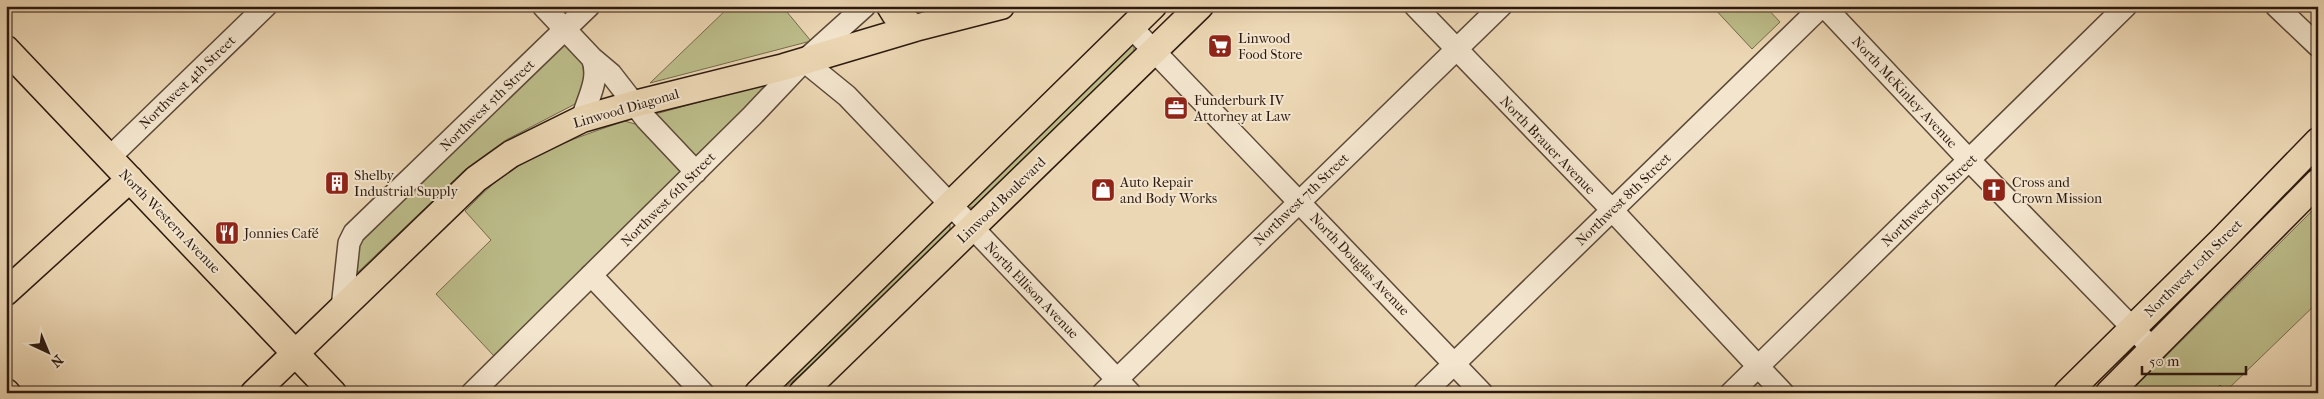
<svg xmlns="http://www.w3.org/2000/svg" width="2324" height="399" viewBox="0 0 2324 399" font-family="'IM FELL French Canon',serif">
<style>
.green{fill:#bcbd8a;stroke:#746b4c}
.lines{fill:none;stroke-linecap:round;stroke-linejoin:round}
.minor-casing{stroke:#5c4838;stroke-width:24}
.major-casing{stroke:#2c190f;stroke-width:29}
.minor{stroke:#f3e5ce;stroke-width:21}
.major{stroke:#ecd7b4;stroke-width:26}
.labels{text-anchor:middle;stroke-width:4;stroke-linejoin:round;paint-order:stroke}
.poi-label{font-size:14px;fill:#2c190f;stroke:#f3e5ce;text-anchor:start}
.street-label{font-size:14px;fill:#2c190f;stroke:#f3e5ce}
</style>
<rect width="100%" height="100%" fill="#ecd7b4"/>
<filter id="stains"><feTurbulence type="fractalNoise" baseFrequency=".004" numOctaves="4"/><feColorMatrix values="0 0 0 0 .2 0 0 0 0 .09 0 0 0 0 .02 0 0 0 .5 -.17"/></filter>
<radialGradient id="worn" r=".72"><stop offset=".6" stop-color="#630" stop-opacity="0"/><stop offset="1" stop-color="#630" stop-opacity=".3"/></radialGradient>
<path class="green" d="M730,6H782L811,41L650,83Z
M1712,6H1765L1780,22L1752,49Z
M1130,43L1134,45V51L973,207L966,208Z
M559,44H567L583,62L584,82L575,104L506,140L467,168L356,274L353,248Z
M769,83L696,159L654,114L659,113Z
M625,121L638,125L682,172L494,356L436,294L491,240L465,211C474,202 483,193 493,184C531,153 580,136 625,121Z
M2318,154V171L2165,323L2161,321L2160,317Z
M2318,205V302L2226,391L2220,385L2212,393H2129Z
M950,223V230L808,368L779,393H769Z"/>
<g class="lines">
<defs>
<path id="minor" d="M543,6L592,58L611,74L646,119L696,172
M1415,6L1612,210L1783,393
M1824,6L1969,160L2153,349
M2276,6L2318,46
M1131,27L1482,393
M804,61L847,96L1130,393
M582,119C587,100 601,78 592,58
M109,158L266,6
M591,275L703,393
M342,308L349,243L354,233L589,6
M472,393L752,116L804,61L865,6
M1103,393L1501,6
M1424,393L1822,6
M1731,393L2126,6"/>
<path id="major" d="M890,6L895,14L915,28
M6,49L333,393
M6,292L130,179
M6,392L7,393
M254,393L476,179L511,154L582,119L634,104L784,67L915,28L1001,6
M758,393L1153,6
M802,393L1200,6
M2067,393L2222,240L2318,141
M2109,393L2318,182"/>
</defs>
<use href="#minor" class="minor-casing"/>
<use href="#major" class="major-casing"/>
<use href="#minor" class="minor"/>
<use href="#major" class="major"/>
</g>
<defs>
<symbol id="supermarket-square" viewBox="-11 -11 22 22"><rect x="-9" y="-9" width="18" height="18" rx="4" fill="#8f2418" stroke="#f3e5ce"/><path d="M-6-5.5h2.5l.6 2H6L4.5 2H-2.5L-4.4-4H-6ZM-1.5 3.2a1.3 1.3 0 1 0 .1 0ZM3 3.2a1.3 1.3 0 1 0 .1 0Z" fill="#fff"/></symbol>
<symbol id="office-square" viewBox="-11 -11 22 22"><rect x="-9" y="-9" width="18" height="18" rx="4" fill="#8f2418" stroke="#f3e5ce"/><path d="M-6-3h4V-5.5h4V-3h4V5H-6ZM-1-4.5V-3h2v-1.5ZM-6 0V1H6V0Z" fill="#fff"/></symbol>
<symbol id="building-square" viewBox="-11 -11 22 22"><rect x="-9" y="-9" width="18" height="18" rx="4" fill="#8f2418" stroke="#f3e5ce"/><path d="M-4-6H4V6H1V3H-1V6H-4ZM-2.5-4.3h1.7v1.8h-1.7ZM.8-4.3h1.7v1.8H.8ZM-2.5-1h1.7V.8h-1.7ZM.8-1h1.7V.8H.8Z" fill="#fff"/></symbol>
<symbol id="shop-square" viewBox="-11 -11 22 22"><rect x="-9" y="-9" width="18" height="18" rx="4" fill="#8f2418" stroke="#f3e5ce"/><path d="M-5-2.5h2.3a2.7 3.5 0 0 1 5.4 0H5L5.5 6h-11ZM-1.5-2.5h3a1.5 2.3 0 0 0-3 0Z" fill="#fff"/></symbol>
<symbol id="church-square" viewBox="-11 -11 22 22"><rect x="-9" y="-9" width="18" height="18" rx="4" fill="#8f2418" stroke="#f3e5ce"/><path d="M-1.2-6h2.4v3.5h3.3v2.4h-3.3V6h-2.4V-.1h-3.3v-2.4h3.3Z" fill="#fff"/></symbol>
<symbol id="restaurant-square" viewBox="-11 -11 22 22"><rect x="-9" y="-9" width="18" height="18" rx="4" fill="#8f2418" stroke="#f3e5ce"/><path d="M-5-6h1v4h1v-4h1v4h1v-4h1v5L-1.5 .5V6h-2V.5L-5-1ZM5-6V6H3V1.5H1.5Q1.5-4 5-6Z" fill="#fff"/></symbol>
</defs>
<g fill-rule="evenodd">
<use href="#supermarket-square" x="1206" y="32" width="28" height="28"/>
<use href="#office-square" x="1162" y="94" width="28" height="28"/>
<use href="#building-square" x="323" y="169" width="28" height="28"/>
<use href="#shop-square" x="1089" y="176" width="28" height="28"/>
<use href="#church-square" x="1980" y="176" width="28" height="28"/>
<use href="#restaurant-square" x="213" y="219" width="28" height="28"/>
</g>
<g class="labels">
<g class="poi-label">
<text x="1238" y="43">Linwood<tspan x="1238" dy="16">Food Store</tspan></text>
<text x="1194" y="105">Funderburk IV<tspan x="1194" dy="16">Attorney at Law</tspan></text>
<text x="354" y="180">Shelby<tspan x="354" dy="16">Industrial Supply</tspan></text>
<text x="1120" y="187">Auto Repair<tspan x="1120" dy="16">and Body Works</tspan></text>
<text x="2012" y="187">Cross and<tspan x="2012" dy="16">Crown Mission</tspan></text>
<text x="244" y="238">Jonnies Café</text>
</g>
<g class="street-label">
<text transform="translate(187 82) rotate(-44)" y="5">Northwest 4th Street</text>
<text transform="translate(1905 92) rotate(47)" y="5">North McKinley Avenue</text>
<text transform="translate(487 105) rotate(-44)" y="5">Northwest 5th Street</text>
<text transform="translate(626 108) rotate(-16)" y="5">Linwood Diagonal</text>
<text transform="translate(1548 145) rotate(46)" y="5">North Brauer Avenue</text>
<text transform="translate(668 199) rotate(-45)" y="5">Northwest 6th Street</text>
<text transform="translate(1301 199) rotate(-44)" y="5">Northwest 7th Street</text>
<text transform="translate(1623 199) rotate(-44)" y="5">Northwest 8th Street</text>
<text transform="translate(1001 200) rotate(-44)" y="5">Linwood Boulevard</text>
<text transform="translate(1929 200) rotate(-44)" y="5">Northwest 9th Street</text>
<text transform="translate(170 221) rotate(46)" y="5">North Western Avenue</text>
<text transform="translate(1360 264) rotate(46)" y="5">North Douglas Avenue</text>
<text transform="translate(2193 268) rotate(-45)" y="5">Northwest 10th Street</text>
<text transform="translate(1032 290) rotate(46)" y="5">North Ellison Avenue</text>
</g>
</g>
<rect width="2324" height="399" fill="none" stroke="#ecd7b4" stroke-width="25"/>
<rect x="8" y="8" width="2309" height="384" fill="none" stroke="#2c190f" stroke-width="2.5"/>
<rect x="12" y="12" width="2299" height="374" fill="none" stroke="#2c190f"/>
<g transform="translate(48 352) rotate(136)" stroke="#f3e5ce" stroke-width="4" paint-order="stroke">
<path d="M0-4L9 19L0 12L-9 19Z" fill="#2c190f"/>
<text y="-8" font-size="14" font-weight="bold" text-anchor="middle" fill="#2c190f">N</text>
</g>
<path d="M2142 366v8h104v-8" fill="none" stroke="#2c190f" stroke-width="2.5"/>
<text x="2149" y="366" font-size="15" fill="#2c190f" stroke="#f3e5ce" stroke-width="4" paint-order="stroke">50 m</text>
<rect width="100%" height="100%" filter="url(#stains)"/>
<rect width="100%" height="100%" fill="url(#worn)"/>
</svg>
